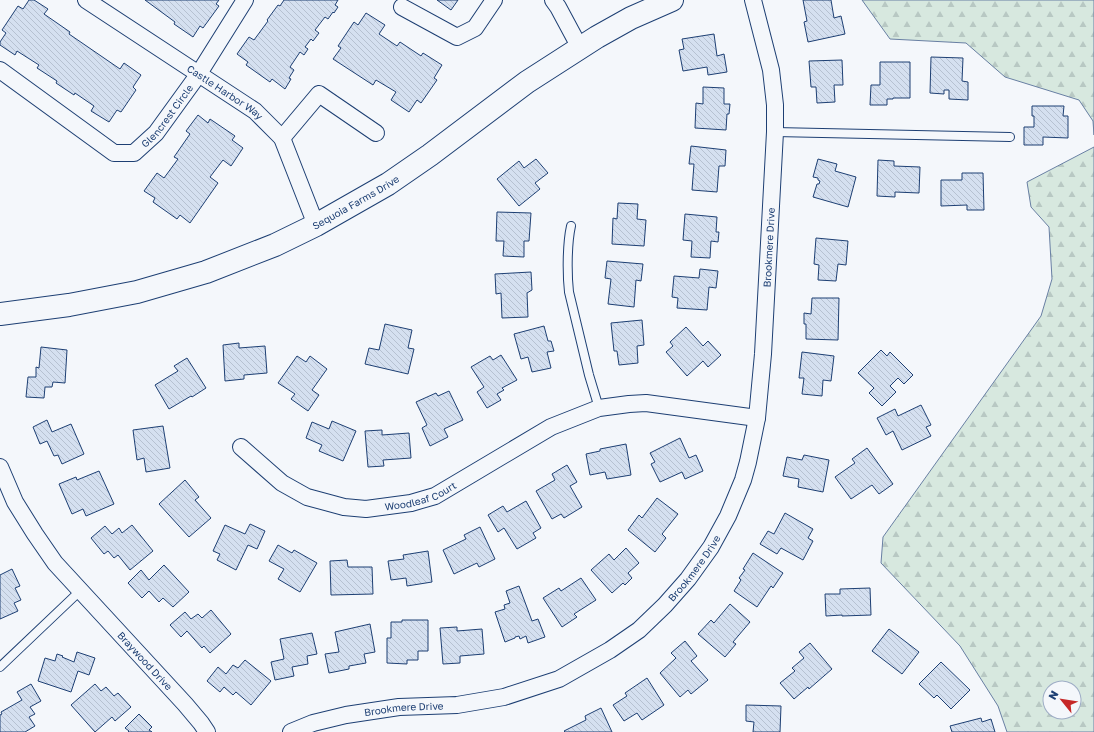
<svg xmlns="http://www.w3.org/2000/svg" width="1094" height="732" viewBox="0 0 1094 732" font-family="'Golos Text',sans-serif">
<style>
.forest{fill:url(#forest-firs);stroke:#687fa3;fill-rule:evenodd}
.building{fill:url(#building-back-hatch);stroke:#1d3f73}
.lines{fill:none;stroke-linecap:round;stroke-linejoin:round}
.lane-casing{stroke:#1d3f73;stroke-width:10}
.street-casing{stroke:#1d3f73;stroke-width:18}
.secondary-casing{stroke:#1d3f73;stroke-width:24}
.lane{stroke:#f4f7fb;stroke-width:8}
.street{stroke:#f4f7fb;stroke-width:16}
.secondary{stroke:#f4f7fb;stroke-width:22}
.labels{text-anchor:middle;stroke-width:3;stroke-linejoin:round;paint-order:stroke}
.street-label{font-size:10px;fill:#1d3f73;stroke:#f4f7fb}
</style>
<defs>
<pattern id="forest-firs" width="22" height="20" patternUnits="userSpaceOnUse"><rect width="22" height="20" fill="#d7e8df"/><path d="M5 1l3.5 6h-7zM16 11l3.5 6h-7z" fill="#b8c8c3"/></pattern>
<pattern id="building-back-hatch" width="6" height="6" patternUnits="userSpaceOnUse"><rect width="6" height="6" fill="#d5e0f0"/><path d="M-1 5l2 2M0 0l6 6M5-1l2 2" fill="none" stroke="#b6c1d1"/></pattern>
</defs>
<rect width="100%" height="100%" fill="#f4f7fb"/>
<path class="forest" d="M862,0H1094V135L1093,121L1079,100L1005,77L966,43L890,39Z
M1094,147V732H1007L998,706L960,646L881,563L883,537L1041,316L1052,279L1049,227L1031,207L1027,182ZM1050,688H1074V712H1050Z"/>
<path class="building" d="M29,0H34L48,9L44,14L70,32L69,34L120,69L124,63L141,75L133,87L136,90L121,112L117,110L109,122L91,111L94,106L75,93L74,95L56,83L57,81L37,68L39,65L17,51L15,55L0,45V42L6,33L2,30L18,6L23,9Z
M145,0H219L216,4L219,6L203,28L200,26L193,37L174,24L175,22Z
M284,0H338L335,5L338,7L334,13L333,12L328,19L325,17L315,30L319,33L313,41L311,39L305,47L308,49L304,55L300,52L290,67L294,70L289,78L291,79L285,89L272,79L270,82L246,65L248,62L237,54L249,37L254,40L268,21L267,20L278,5L280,6Z
M437,0H458L451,10Z
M803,0H831L834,18L841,16L845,34L808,42L804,22L807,21Z
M366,13L385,25L379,34L397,46L400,42L421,56L423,53L442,65L434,78L437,80L421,103L417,100L409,112L391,100L396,92L376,80L373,85L333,59L341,48L338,46L354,22L358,25Z
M714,34L717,56L724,54L727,72L708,75L707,67L683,71L679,50L684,49L682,39Z
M931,57L963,58L962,81L968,82V100L949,99V90H944V94L930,93Z
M842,60L843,85H834L835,102L817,103L816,87H811L809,61Z
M880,62H910V98H893V99H887V105H870L871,85H880Z
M703,87L724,88V104H730L729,114H727L726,130L695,128L696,103L703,104Z
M1032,106H1064L1063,116H1068V138L1043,137V145H1024V127H1034V116H1032Z
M198,115L208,123L210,119L235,136L232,140L243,148L231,166L223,160L210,177L218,183L190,223L180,215L177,219L153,202L155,198L144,191L157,173L164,178L178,159L174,157L190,134L186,131Z
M691,146L726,150L725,166H719L717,192L692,190L694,164H689Z
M536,159L548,173L535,183L540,189L519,206L497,179L519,161L524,168Z
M818,159L837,164L835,171L856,177L848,207L813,197L817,184H819L820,181L818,180V178L813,177Z
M878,160L894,161V166L920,167L919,193L895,192V197L877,196Z
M962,173H983L984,210H967V205L941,206V180H962Z
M618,203L638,204L637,219L646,220L644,246L612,244L613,218L617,219Z
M497,212L531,213L529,241H524V257L503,256L504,241H496Z
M685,214L717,217L716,232H719L718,242L711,241L710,258L691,257L692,241L683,240Z
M816,238L848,241L846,265L838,264L836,281L818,280L819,265L814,264Z
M607,261L643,264L641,281L636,280L634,307L608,304L611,279L605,278Z
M700,269L718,271L716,288L709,287L707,310L677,308L678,298L672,297L674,276L699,278Z
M531,272L532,290L527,293L528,317L502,318L501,293L496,294L495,274Z
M812,298H839L838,340L806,339V324H804V313L811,314Z
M642,320L644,345L637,346L638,363L619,365L617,351H614L611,323Z
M385,324L412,330L408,348L414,349L408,374L365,364L369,348L379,350Z
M544,326L548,341H551L554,351L547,352L551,368L532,372L528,357L521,359L514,334Z
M686,327L703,346L708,341L721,355L708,367L703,361L687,376L666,352L673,346L670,342Z
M239,343V348L265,346L267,373L244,375V379L225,381L223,345Z
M41,347L67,350L65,383L53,382L52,387H45L44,398L26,397L28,377H36V367L39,368Z
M881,350L887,356L890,352L913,375L904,384L898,378L890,386L896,392L882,406L869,393L874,388L858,373Z
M802,352L834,356L831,381L823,380L822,396L802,394L804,378H799Z
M501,355L517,380L502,388L504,390L497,394L501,400L487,408L477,392L484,387L471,367L490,356L493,360Z
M297,356L306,362L310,356L327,369L312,390L319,395L308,411L291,399L295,394L278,383Z
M187,358L206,388L192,397L191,396L169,409L155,385L178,371L174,366Z
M449,391L463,420L444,429L448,437L430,446L422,428L427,425L416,402L436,393L438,396Z
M921,405L931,425L926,427L931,436L902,450L893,431L886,435L877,418L895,409L898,416Z
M47,420L52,432L71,424L84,454L62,464L58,455L54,456L47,441L40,444L33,427Z
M332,421L356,431L343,461L319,451L322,445L306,438L312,422L329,429Z
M163,426L170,468L146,472L144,458L137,460L133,430Z
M382,430V435L409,433L411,458L383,460L384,466L368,467L365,431Z
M680,438L689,458L696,455L703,471L685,479L682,472L660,482L651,464L655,462L650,453Z
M626,444L631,475L607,479L605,472L590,475L586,454L600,451V449Z
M867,448L893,484L879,494L872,485L851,499L835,477L855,463L852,459Z
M804,455L829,460L823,492L798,487L799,479L783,476L787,457L802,460Z
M567,465L577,482L570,486L582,507L564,518L561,514L552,519L536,491L555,480L552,474Z
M99,471L114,504L86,516L83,509L72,514L59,484L76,477L77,480Z
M185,480L199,497L195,500L211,518L189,537L159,504Z
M657,498L678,514L662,534L666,538L655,552L628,530L639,515L642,518Z
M526,501L541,528L533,533L536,538L517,549L504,528L498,532L488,515L503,506L507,512Z
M785,513L813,529L808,538L813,541L803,560L781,548L777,554L760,544L768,531L774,534Z
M250,524L265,531L257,549L248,545L236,570L217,560L220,554L213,551L225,525L245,534Z
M132,525L153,551L130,570L118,555L114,558L108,551L104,554L91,538L105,526L112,534L119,528L122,533Z
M480,527L495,559L479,567L477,563L454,574L443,550L466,539L464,535Z
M278,545L292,553L294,550L317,563L300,592L278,579L284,569L269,561Z
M626,548L639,563L628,573L632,578L625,585L623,583L612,593L591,570L609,554L614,560Z
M428,551L432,582L407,586L406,578L391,580L388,561L404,559L403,555Z
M753,553L783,573L773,588L771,586L757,607L734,591L741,580L739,578L745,570L743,569Z
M347,560L348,567H372L373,594L331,595L330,561Z
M164,565L189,592L173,607L163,598L159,602L149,591L142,598L128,583L141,570L149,580Z
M12,569L20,586L15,588L21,600L14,603L18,611L0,619V575Z
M581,578L596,600L574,614L577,617L562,627L543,598L559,588L561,591Z
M519,586L532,621L538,619L545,637L528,643L526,636L520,639L519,636L515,637V638L505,642L495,612L505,609L504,605L510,603L506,591Z
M870,588L871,615L842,616V615L826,616L825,594H840V589Z
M730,604L750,622L733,642L736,644L725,657L698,634L711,620L714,623Z
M211,610L231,634L210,653L204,646L202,648L187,631L181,637L170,625L185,612L191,619L198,614L202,618Z
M402,620H428V651H418V660H407V664L387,663V638H391V622H402Z
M370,624L375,652L364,654L366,663L349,666V669L329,673L325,654L339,652L335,632Z
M457,627V631L482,629L484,654L460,656V663L443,664L440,628Z
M889,629L919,652L902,674L872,651Z
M312,633L317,654L307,656L308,664L292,667L294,676L275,680L271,662L284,659L280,639Z
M685,641L697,656L691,661L708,680L691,694L688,690L680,697L660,673L676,658L671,653Z
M810,643L832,669L809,689L808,687L794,699L780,683L795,671L792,668L804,658L799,652Z
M77,652L95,658L89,675L78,671L71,692L38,681L45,658L55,661L57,654L63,656L62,657L74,662Z
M245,660L271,681L251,705L236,692L233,695L224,687L220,692L207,681L218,667L226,674L233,665L238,668Z
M941,662L970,690L951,709L937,695L934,698L919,684Z
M647,678L664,705L642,720L637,713L624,721L613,705L627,696L625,693Z
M31,684L41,701L30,707L35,714L29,717L35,726L25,732H0V715L2,714L1,712L22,700L17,692Z
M95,684L101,691L106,687L114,696L118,693L131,707L115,721L112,717L95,732L71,705Z
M746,705L781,706L780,732H753L754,722L746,721Z
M601,708L612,732H565L564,731L586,720L585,716Z
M139,714L152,727L149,730L152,732H128L129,731L125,728Z
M981,718L982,722L991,719L995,732H952L950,726Z"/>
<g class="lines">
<defs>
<path id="lane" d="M775,132L1010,137
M571,226C567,244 567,274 569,292L589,375L599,408
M0,667L81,590"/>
<g id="street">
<path id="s1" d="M86,0L255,111L282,138L316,225"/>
<path d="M553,0L558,7L580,48"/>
<path d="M402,7L457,37L475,28L494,0"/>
<path id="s2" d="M0,70L114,153H134L156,133L198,75L245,0"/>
<path d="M282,138L319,94L376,133"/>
<path id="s3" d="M241,447L282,483L307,497L344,507L366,509L411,503L435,496L551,427L599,408L629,404L646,403L757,418"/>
<path id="s4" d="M0,467L15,502L35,534L55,563L185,704L201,723L207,732"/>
<path id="s5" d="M291,732L313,723L346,715L399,707L457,705L504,697L559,679L610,650L639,630L665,605L688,579L711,547L728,516L743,480L748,462L757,418L763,354L775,132V105L771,70L753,0"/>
</g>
<g id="secondary">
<path id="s6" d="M0,314L69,305L137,292L206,272L275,245L316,225L388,184L430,155L527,82L597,37L631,18L672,0"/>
</g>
</defs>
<use href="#lane" class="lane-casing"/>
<use href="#street" class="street-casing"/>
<use href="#secondary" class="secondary-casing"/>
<use href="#lane" class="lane"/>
<use href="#street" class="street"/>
<use href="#secondary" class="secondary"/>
</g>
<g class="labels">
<g class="street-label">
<text dy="4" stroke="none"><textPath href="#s1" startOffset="167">Castle Harbor Way</textPath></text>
<text dy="4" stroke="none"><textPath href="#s2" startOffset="211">Glencrest Circle</textPath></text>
<text dy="4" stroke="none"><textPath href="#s6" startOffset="376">Sequoia Farms Drive</textPath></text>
<text dy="4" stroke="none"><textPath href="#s5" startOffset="788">Brookmere Drive</textPath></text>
<text dy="4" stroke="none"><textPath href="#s3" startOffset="200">Woodleaf Court</textPath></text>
<text dy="4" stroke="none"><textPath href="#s5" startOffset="452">Brookmere Drive</textPath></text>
<text dy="4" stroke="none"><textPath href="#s4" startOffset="244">Braywood Drive</textPath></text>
<text dy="4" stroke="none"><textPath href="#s5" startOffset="116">Brookmere Drive</textPath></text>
</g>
</g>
<g transform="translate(1062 700) rotate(300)"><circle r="19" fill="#f4f7fb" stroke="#9eadc5"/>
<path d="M0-3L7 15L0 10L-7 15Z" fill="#c62828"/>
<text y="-6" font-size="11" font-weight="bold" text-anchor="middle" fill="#1d3f73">N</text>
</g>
</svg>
